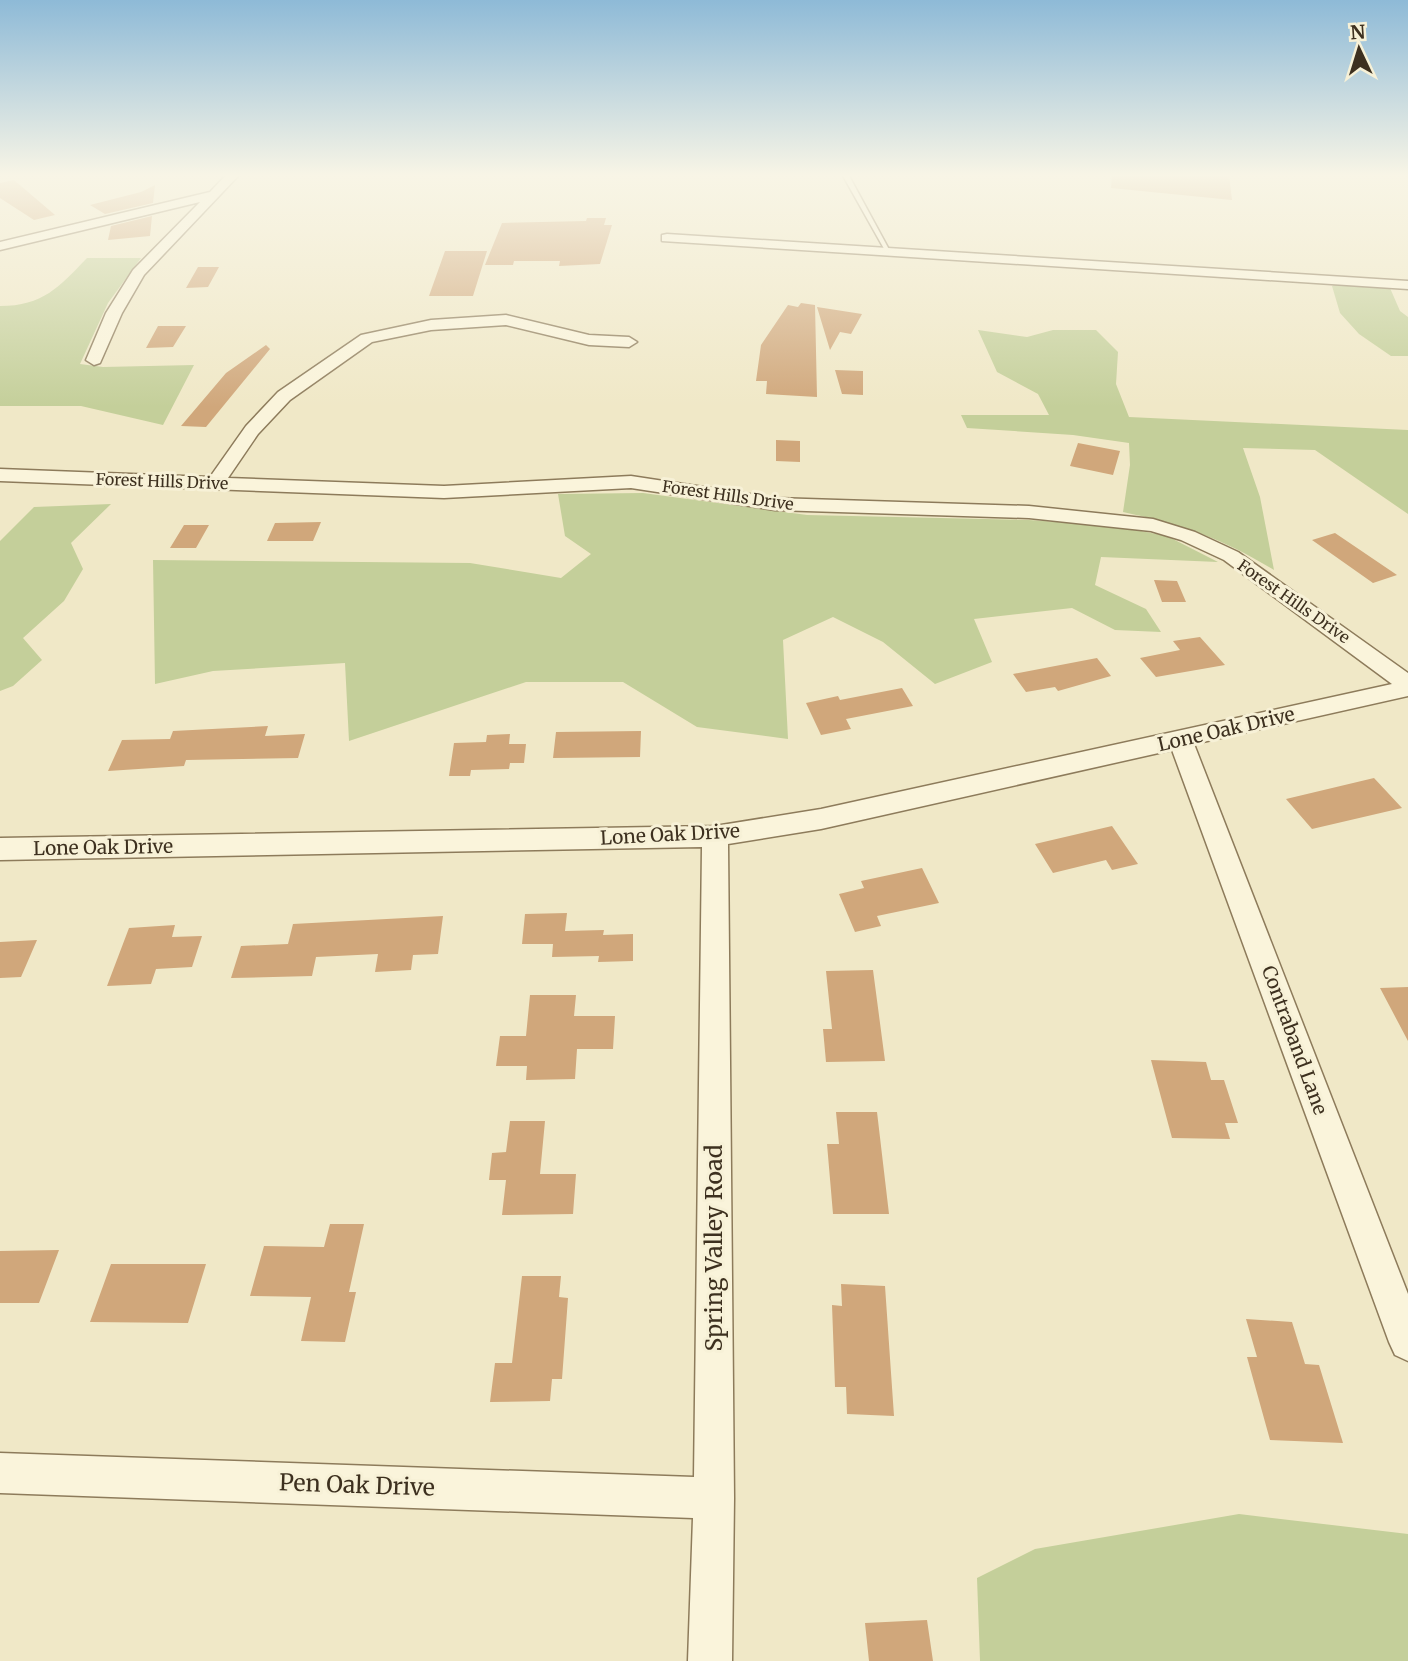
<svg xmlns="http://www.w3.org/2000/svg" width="1408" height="1661" viewBox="0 0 1408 1661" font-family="Merriweather,serif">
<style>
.green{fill:#c4cf9a}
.building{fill:#d0a77b}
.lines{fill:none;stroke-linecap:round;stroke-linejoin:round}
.lane-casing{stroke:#8d7b5b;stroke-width:3}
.street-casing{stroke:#8d7b5b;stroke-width:3}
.lane{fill:#faf4db;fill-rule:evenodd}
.street{fill:#faf4db;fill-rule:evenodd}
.labels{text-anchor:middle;stroke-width:6;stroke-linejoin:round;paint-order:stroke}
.far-street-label{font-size:16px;fill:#3d301f;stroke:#f7f1d7}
.street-label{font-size:19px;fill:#3d301f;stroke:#f7f1d7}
.near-street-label{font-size:23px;fill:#3d301f;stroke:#f7f1d7}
</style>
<rect width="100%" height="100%" fill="#f0e8c7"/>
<path class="green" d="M87,258H141L108,303L80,364L103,367L194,365L163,425L81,406H0V306C43,306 59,287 87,258Z
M1336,284L1390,288L1400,311L1408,317V356H1391L1359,334L1340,313L1332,286Z
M978,330L1027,337L1053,330H1096L1118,352L1116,384L1129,417L1408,430V514L1315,450L1243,448L1260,497L1274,570C1221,538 1184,525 1123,512L1130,465L1129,443L1073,435L967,428L961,415H1049L1038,394L997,372Z
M643,493L807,515L1029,520L1114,526L1167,536L1218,562L1101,557L1095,585L1146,609L1161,632L1115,630L1072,608L974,619L992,662L935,684L883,642L833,617L783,640L788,739L697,727L623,682H526L349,741L345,663L213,671L155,684L153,560L470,563L561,578L591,554L565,536L558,494Z
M111,504L71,543L83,569L64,601L23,638L42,660L13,686L0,691V541L34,507Z
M1239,1514L1408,1534V1661H980L977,1578L1035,1549Z"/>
<path class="building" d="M1112,174H1229L1232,200L1111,188Z
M14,180L55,215L34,220L0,198V183Z
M155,185L153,203L105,214L90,205L141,192Z
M152,216L150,236L108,240L111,226Z
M587,218H606L604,225H612L600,264L559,266L560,261H514L513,265H485L502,223L586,221Z
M445,251H487L473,296H429Z
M198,267H219L208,287L186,288Z
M801,303L815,305L817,397L766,394L767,381H756L761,345L788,305L798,307Z
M817,307L862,314L851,334L840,332L830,350Z
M158,326H186L173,347L146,348Z
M266,345L270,349L206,427L181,426L226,373Z
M835,370L863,371V395L842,394Z
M776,440L800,441V462L776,461Z
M1078,443L1120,451L1113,475L1070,466Z
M321,522L313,541H267L275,523Z
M184,525H209L196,548H170Z
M1335,533L1397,575L1373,583L1312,540Z
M1154,580L1177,581L1186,602H1162Z
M1200,637L1225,665L1156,677L1140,658L1180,650L1173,641Z
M1097,658L1111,676L1058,691L1055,687L1026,692L1013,674Z
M902,688L913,706L846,719L851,729L821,735L806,703L838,696L840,700Z
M268,726L265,736L305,734L298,758L186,760L184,766L108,771L122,740L170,739L173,731Z
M641,731L640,757L553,758L556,732Z
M510,734L509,744H526L524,763H510L509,769L471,770L470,776H449L454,743L486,742L487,735Z
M1374,778L1402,808L1312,829L1286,799Z
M1112,826L1138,864L1112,870L1106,860L1053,873L1035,844Z
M922,868L939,903L877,916L881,926L855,932L839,894L864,888L861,881Z
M567,913L565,931L604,930L603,935L633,934V961L598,962L599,956L552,957L553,944H522L525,914Z
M443,916L438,954L413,955L411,970L375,972L378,954L316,957L312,976L231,978L241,946L288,944L293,924Z
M175,925L172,937L202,936L192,967L156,969L151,984L107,986L129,928Z
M37,940L21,977L0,978V942Z
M873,970L885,1061L826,1062L823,1029H832L826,971Z
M1408,987V1041L1380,988Z
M530,995H576L574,1016H615L613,1049H577L575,1079L526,1080L527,1066H496L500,1036H526Z
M1151,1060L1206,1062L1211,1080H1224L1238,1123H1225L1230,1139L1172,1138Z
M836,1112H877L889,1214H833L827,1144H839Z
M510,1121H545L540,1174H576L573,1214L502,1215L506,1180H489L492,1153L506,1152Z
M330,1224H364L349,1292H356L345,1342L301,1341L311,1297L250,1296L264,1246L324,1247Z
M59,1250L39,1303H0V1251Z
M111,1264H206L188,1323L90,1322Z
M522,1276H561L559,1297L568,1298L562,1379H552L550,1401L490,1402L495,1363H512Z
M841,1284L885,1286L894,1416L847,1414L846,1387H835L832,1305L842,1306Z
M1246,1319L1292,1322L1305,1364L1319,1365L1343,1443L1270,1440L1247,1357H1257Z
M927,1620L933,1661H869L865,1623Z"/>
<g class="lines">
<defs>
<path id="lane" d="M842,174H848L892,255L887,254Z"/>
<path id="street" d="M227,174H240L144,275L122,313L100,363L94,365L86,360L106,313L133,270L200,202L0,250V242L210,192Z
M667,234L1408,281V289L662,241V235Z
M506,315L589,335L629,337L637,342L629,347L589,345L506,325L431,330L372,342L290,400L258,434L228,478L444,486L631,476L775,498L1029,506L1153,519L1195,532L1238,552L1408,673V696L1194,744L1408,1294V1361L1395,1355L1389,1342L1172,750L821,829L728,844L734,1498L732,1661H688L693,1518L0,1493V1453L694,1477L702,847L0,860V838L715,826L821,809L1392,684L1224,560L1181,540L1151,531L1029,518L775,510L631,488L444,498L0,481V469L210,477L246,426L278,392L361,335L431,320Z"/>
</defs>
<use href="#lane" class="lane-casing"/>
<use href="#street" class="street-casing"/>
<use href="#lane" class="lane"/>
<use href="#street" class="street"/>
</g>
<linearGradient id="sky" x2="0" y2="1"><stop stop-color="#8ebad7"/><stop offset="0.43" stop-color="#f8f5e6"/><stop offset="1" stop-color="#f8f5e6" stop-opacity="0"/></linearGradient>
<rect width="1408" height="407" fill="url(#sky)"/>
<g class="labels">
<g class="far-street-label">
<text transform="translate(162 481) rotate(2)" y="6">Forest Hills Drive</text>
<text transform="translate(728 495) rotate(8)" y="6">Forest Hills Drive</text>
<text transform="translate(1294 601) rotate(35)" y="6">Forest Hills Drive</text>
</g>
<g class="street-label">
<text transform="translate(1226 729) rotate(-13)" y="7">Lone Oak Drive</text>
<text transform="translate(670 834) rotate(-3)" y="7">Lone Oak Drive</text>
<text transform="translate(103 847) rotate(-1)" y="7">Lone Oak Drive</text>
<text transform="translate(1295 1040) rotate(70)" y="7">Contraband Lane</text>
</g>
<g class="near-street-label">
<text transform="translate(714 1248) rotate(-90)" y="8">Spring Valley Road</text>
<text transform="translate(357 1485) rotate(2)" y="8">Pen Oak Drive</text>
</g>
</g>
<g transform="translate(1359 49) rotate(356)" stroke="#f7f1d7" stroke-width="5" paint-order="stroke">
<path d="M0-5L12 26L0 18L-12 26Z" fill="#3d301f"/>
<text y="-10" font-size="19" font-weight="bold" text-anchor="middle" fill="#3d301f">N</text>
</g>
</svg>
